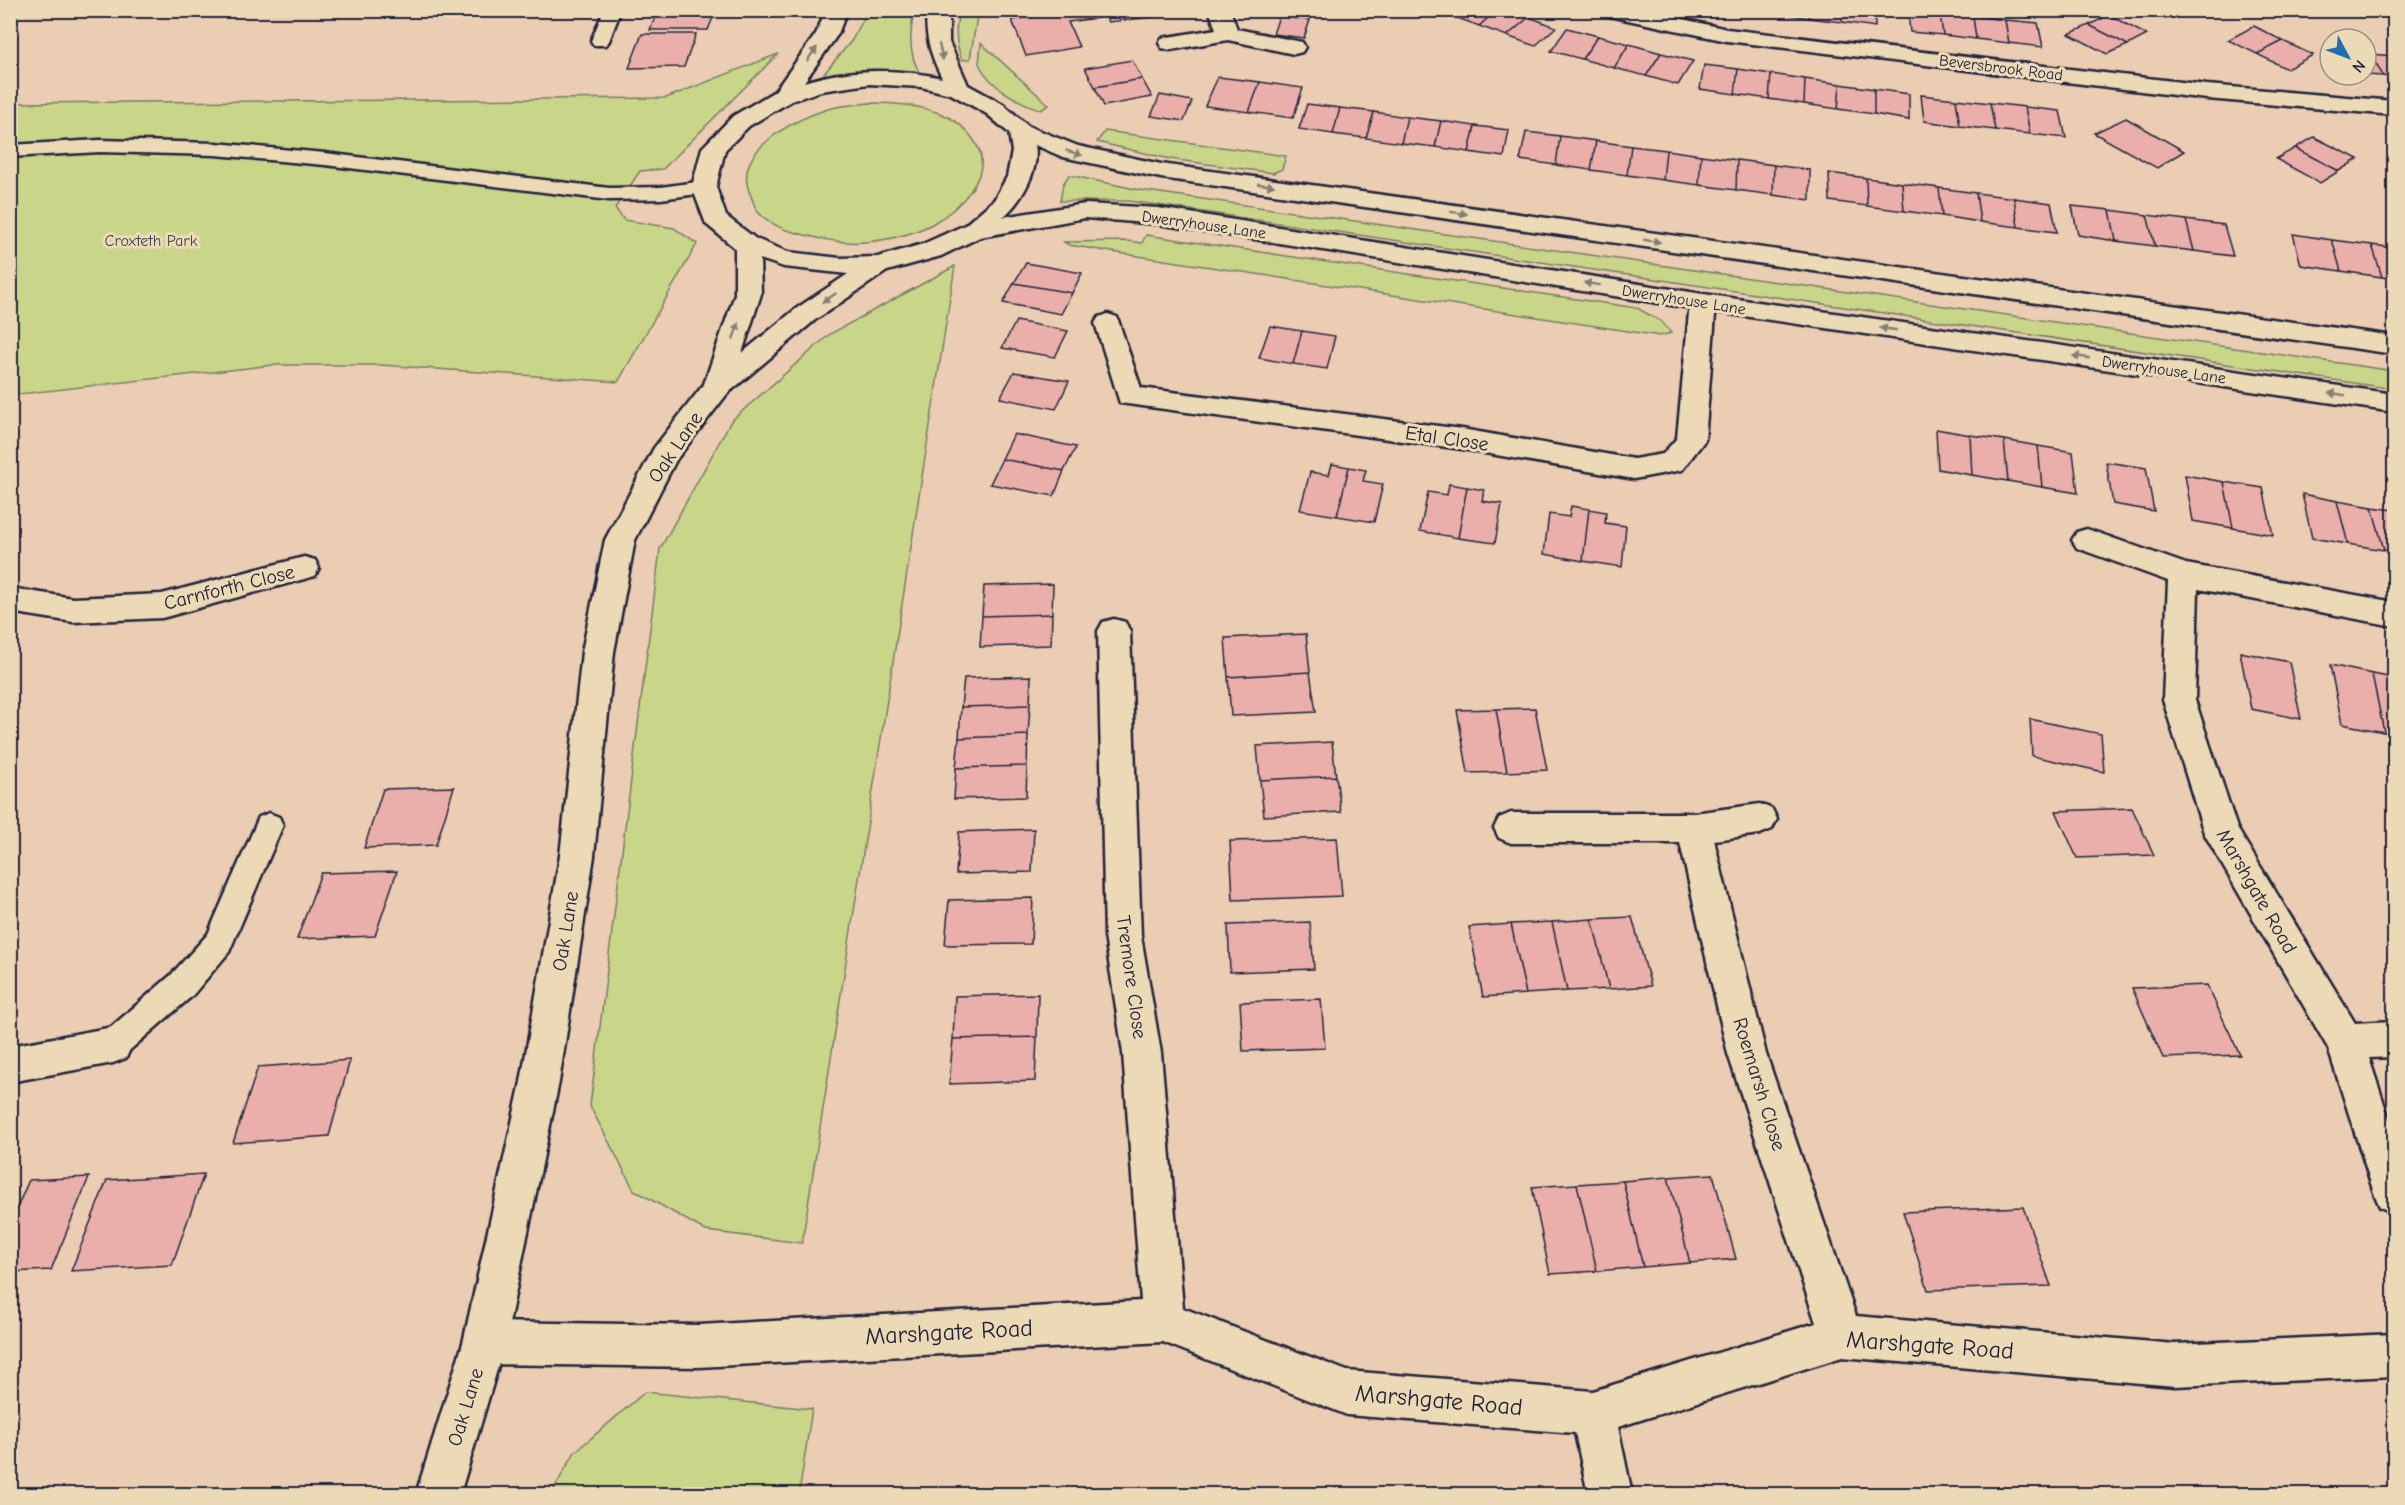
<svg xmlns="http://www.w3.org/2000/svg" width="2405" height="1505" viewBox="0 0 2405 1505" font-family="'Comic Neue',sans-serif">
<style>
.green{fill:#c9d589;stroke:#767c62;stroke-width:1.5}
.building{fill:#eaafaa;stroke:#22223b;stroke-width:1.5}
.lines{fill:none;stroke-linecap:round;stroke-linejoin:round}
.lane-casing{stroke:#22223b;stroke-width:5}
.street-casing{stroke:#22223b;stroke-width:5}
.secondary-casing{stroke:#22223b;stroke-width:5}
.lane{fill:#ecdab7;fill-rule:evenodd}
.street{fill:#ecdab7;fill-rule:evenodd}
.secondary{fill:#ecdab7;fill-rule:evenodd}
.oneway{fill:#877e79}
.labels{text-anchor:middle;stroke-width:6;stroke-linejoin:round;paint-order:stroke}
.far-street-label{font-size:16px;fill:#22223b;stroke:#ecdab7}
.far-park-label{font-size:16px;fill:#43464b;stroke:#ecdab7}
.street-label{font-size:20px;fill:#22223b;stroke:#ecdab7}
.near-street-label{font-size:24px;fill:#22223b;stroke:#ecdab7}
</style>
<rect width="100%" height="100%" fill="#ebcdb3"/>
<filter id="ink" filterUnits="userSpaceOnUse"><feTurbulence type="fractalNoise" baseFrequency=".0167" numOctaves="2"/><feDisplacementMap in="SourceGraphic" scale="12" xChannelSelector="R" yChannelSelector="G"/><feConvolveMatrix kernelMatrix="1 2 1 2 8 2 1 2 1" color-interpolation-filters="sRGB"/></filter>
<g filter="url(#ink)">
<path class="green" d="M868,11H914C910,32 908,52 919,72L865,70L822,76L852,40Z
M959,11H978L970,59L962,60C955,42 955,29 959,11Z
M981,43L1049,105L1041,110C1018,102 990,87 979,64Z
M778,54L663,169L640,171L615,208L624,220L674,228L697,244L618,382L381,365H273L11,395L10,103L666,98Z
M869,103C891,103 914,104 936,112C952,117 966,128 975,142C996,174 959,209 932,224C913,234 887,240 866,242C839,244 815,238 790,231C781,229 765,220 759,213C755,209 753,201 751,196C729,151 794,120 828,109C841,105 855,105 869,103Z
M1105,131L1286,156L1282,169L1273,173L1170,159L1097,142Z
M1069,175L1140,190L2394,371V389L1150,204L1129,201H1060L1063,184Z
M1146,235L1637,308L1662,322L1671,333L1660,336L1112,252L1069,245L1064,242L1127,241L1142,243Z
M955,266L802,1243L706,1231L634,1190L590,1106L660,549L731,421L830,334Z
M645,1392L812,1409L799,1494H551L575,1452Z"/>
<path class="building" d="M658,10H716L708,30H650Z
M1035,10H1094L1098,18L1068,22L1079,47L1026,56L1012,20L1037,16Z
M1103,10H1186L1187,13L1108,22Z
M1458,10H1497L1479,26L1452,16Z
M1497,10H1511L1529,17L1507,36L1479,26Z
M1777,10H1809V18L1776,13Z
M1809,10H1843L1842,22L1809,18Z
M1843,10H1875V27L1842,22Z
M1908,10L1940,13L1943,35L1910,32Z
M1940,13L1973,16L1976,39L1943,35Z
M2109,15L2147,35L2128,45L2089,25Z
M1279,16L1310,20L1304,38L1273,34Z
M1973,16L2005,20L2009,43L1976,39Z
M1529,17L1556,27L1535,46L1507,36Z
M2005,20L2038,23L2043,47L2009,43Z
M2089,25L2128,45L2107,54L2069,34Z
M2254,26L2283,41L2257,54L2228,40Z
M1567,28L1598,36L1582,59L1551,51Z
M642,34H696L684,67L629,68Z
M1598,36L1629,44L1614,68L1582,59Z
M2283,41L2313,55L2287,69L2257,54Z
M1629,44L1661,53L1646,76L1614,68Z
M1661,53L1693,61L1678,85L1646,76Z
M2366,53L2371,54L2383,76L2366,75Z
M2371,54L2394,56V78L2383,76Z
M1132,60L1142,79L1095,87L1085,68Z
M1704,65L1738,69L1735,94L1700,89Z
M1738,69L1771,74L1769,99L1735,94Z
M1771,74L1805,79L1804,104L1769,99Z
M1218,77L1260,82L1249,112L1205,106Z
M1142,79L1152,97L1104,106L1095,87Z
M1805,79L1840,84L1838,109L1804,104Z
M1260,82L1303,88L1293,118L1249,112Z
M1840,84L1874,89V114L1838,109Z
M1874,89L1909,94V120L1874,114Z
M1160,95L1192,101L1184,121L1151,116Z
M1921,95L1956,99L1960,126L1924,121Z
M1956,99L1990,103L1995,130L1960,126Z
M1990,103L2025,107L2030,134L1995,130Z
M1307,104L1340,108L1333,134L1299,129Z
M2025,107L2060,111L2066,138L2030,134Z
M1340,108L1374,112L1366,138L1333,134Z
M1374,112L1407,117L1401,143L1366,138Z
M1407,117L1441,121L1435,147L1401,143Z
M2126,118L2184,151L2157,168L2094,133Z
M1441,121L1475,126L1469,152L1435,147Z
M1475,126L1509,130L1504,157L1469,152Z
M1526,132L1560,136L1556,165L1520,160Z
M1560,136L1596,141L1591,170L1556,165Z
M2314,137L2358,159L2339,171L2295,148Z
M1596,141L1631,146L1627,175L1591,170Z
M1631,146L1666,150L1663,180L1627,175Z
M2295,148L2339,171L2320,183L2276,159Z
M1666,150L1701,155L1699,185L1663,180Z
M1701,155L1737,160L1736,190L1699,185Z
M1737,160L1774,165L1773,195L1736,190Z
M1774,165L1810,170V200L1773,195Z
M1829,173L1866,178L1867,206L1830,201Z
M1866,178L1902,183L1904,211L1867,206Z
M1902,183L1939,188L1942,216L1904,211Z
M1939,188L1976,193L1980,222L1942,216Z
M1976,193L2014,198L2018,227L1980,222Z
M2014,198L2051,203L2057,232L2018,227Z
M2072,206L2110,210L2116,241L2078,235Z
M2110,210L2147,215L2155,246L2116,241Z
M2147,215L2186,220L2194,251L2155,246Z
M2186,220L2224,225L2233,256L2194,251Z
M2293,234L2332,240L2341,271L2301,265Z
M2332,240L2372,245L2382,277L2341,271Z
M2372,245L2394,248V279L2382,277Z
M1026,263L1082,273L1072,293L1014,283Z
M1014,283L1072,293L1061,314L1003,303Z
M1016,321L1068,331L1055,357L1002,348Z
M1270,326L1302,331L1293,364L1259,358Z
M1302,331L1335,336L1327,369L1293,364Z
M1014,372L1069,381L1056,409L1000,398Z
M1936,429L1970,435L1972,475L1938,469Z
M1014,434L1076,447L1064,471L1002,459Z
M1970,435L2004,440L2008,481L1972,475Z
M2004,440L2038,446L2042,487L2008,481Z
M2038,446L2073,452L2078,493L2042,487Z
M1002,459L1064,471L1054,496L990,484Z
M2106,462L2146,468L2154,511L2113,504Z
M1332,464L1349,467L1337,516L1300,510L1310,472L1329,475Z
M1349,467L1366,470L1363,481L1383,484L1374,522L1337,516Z
M2185,475L2224,482L2233,528L2193,521Z
M2224,482L2263,488L2273,535L2233,528Z
M1449,484L1467,487L1458,538L1420,531L1428,492L1447,495Z
M1467,487L1484,490L1482,501L1502,504L1495,543L1458,538Z
M2302,494L2337,501L2348,544L2312,538Z
M2337,501L2372,507L2384,550L2348,544Z
M1571,506L1589,509L1583,561L1544,554L1549,514L1569,517Z
M2372,507L2394,510V552L2384,550Z
M1589,509L1606,512L1605,523L1626,526L1622,567L1583,561Z
M1053,584L1052,614L982,616L984,586Z
M1052,614L1051,645L980,647L982,616Z
M1306,634L1310,672L1228,677L1225,638Z
M2240,652L2289,662L2301,719L2251,709Z
M2330,665L2372,674L2384,732L2342,724Z
M1310,672L1316,712L1231,716L1228,677Z
M2372,674L2394,678V734L2384,732Z
M1031,676L1030,705L961,707L964,678Z
M1030,705L1028,735L959,738L961,707Z
M1535,708L1547,770L1507,772L1496,709Z
M1496,709L1507,772L1468,773L1457,710Z
M2030,719L2101,734L2104,772L2032,756Z
M1028,735L1027,766L956,768L959,738Z
M1332,742L1336,776L1260,780L1257,746Z
M1027,766L1026,797L954,799L956,768Z
M1336,776L1341,812L1264,816L1260,780Z
M454,787L436,845L364,848L383,789Z
M2132,808L2154,855L2077,858L2056,811Z
M1034,829L1032,872L956,874L959,832Z
M1337,838L1342,896L1233,900L1230,841Z
M397,871L375,936L297,939L321,873Z
M1033,898L1031,944L945,945L949,900Z
M1632,917L1651,986L1609,989L1592,919Z
M1592,919L1609,989L1567,991L1552,922Z
M1310,922L1314,969L1230,972L1228,925Z
M1552,922L1567,991L1526,994L1511,924Z
M1511,924L1526,994L1483,997L1469,927Z
M2207,985L2240,1055L2163,1058L2132,988Z
M1038,994L1037,1037L953,1039L955,996Z
M1321,999L1325,1048L1243,1051L1240,1002Z
M1037,1037L1035,1081L949,1084L953,1039Z
M350,1060L329,1136L233,1143L258,1067Z
M204,1174L172,1265L71,1271L107,1180Z
M1713,1174L1736,1259L1690,1263L1668,1177Z
M89,1177L51,1270L10,1272V1224L29,1180Z
M1668,1177L1690,1263L1643,1267L1623,1181Z
M1623,1181L1643,1267L1597,1271L1577,1184Z
M1577,1184L1597,1271L1550,1274L1532,1187Z
M2023,1207L2051,1286L1928,1290L1903,1212Z"/>
<g class="lines">
<defs>
<path id="lane" d="M604,10H621L609,41L606,45H594L591,41Z
M100,140L215,143L325,153L609,188L661,187L704,181L711,183L714,187L711,191L704,193L661,199L609,200L325,165L215,155L100,152L10,157V145Z
M269,813L279,817L283,825L229,952L192,996L124,1055L113,1060L102,1055L98,1045L102,1035L170,976L208,934L259,817Z"/>
<path id="street" d="M1209,10H1230L1237,29L1302,42L1305,47L1302,52L1294,54L1228,40L1170,50L1162,48L1159,43L1162,38L1216,29Z
M1599,10H1642L1727,29L2207,85L2394,101V115L2207,99L1727,41L1609,16L1602,14Z
M1703,294L1712,296L1716,302L1705,440L1682,470L1634,479L1462,449L1120,403L1095,323L1099,317L1108,314L1117,317L1141,388L1462,429L1634,459L1663,454L1677,438L1690,302L1694,296Z
M2087,529L2186,564L2394,602V626L2198,589L2195,700L2237,828L2355,1023L2394,1021V1057L2369,1058L2394,1134V1213L2380,1207L2374,1193L2328,1048L2204,833L2163,700L2168,581L2077,548L2072,540L2077,532Z
M304,557L315,560L319,568L315,576L162,618L73,622L10,612V588L73,598L162,594Z
M1114,619L1125,622L1130,631L1141,936L1161,1053L1183,1308L1347,1371L1593,1391L1816,1323L1728,1054L1680,843H1511L1499,838L1494,828L1499,818L1511,813H1694L1760,804L1772,809L1777,819L1772,829L1760,834L1714,840L1766,1054L1856,1316L2175,1344L2394,1334V1376L2175,1386L1842,1357L1618,1427L1632,1494H1588L1575,1433L1347,1415L1163,1342L699,1367L484,1364L469,1358L463,1343L469,1328L484,1322L699,1325L1141,1301L1123,1053L1105,936L1098,631L1103,622Z
M113,1027L126,1032L132,1045L126,1058L113,1063L10,1082V1046Z"/>
<path id="secondary" d="M826,10H847L838,34L804,82C848,68 897,68 942,78C931,56 924,35 927,10H949V42L968,85L1003,104L1028,126L1078,146L1161,164L2394,336V354L1161,178L1063,157L1035,145C1040,170 1021,202 1003,217L1085,204L1158,208L1703,294L2394,394V412L1703,310L1158,224L1085,218L980,237L941,256L887,271L815,320L727,394L676,460L635,540L614,652L594,856L559,1082L505,1343L460,1494H416L463,1343L521,1082L560,856L582,652L605,540L654,448L704,384L735,294V248L706,224L692,187L702,148L733,116L775,91L816,34ZM869,84L921,87L951,94L987,114L1009,133L1012,151L1007,177L994,200L965,225L923,244L878,257L840,258L788,252L756,239L726,216L716,187L725,150L749,126L791,101L821,91ZM760,259L784,267L848,274L797,308L742,353L761,294Z"/>
</defs>
<use href="#lane" class="lane-casing"/>
<use href="#street" class="street-casing"/>
<use href="#secondary" class="secondary-casing"/>
<use href="#lane" class="lane"/>
<use href="#street" class="street"/>
<use href="#secondary" class="secondary"/>
</g>
<defs><path id="oneway-solid" d="M-6-.8H1V-3.2L6.5 0L1 3.2V.8H-6Z" transform="scale(1.5)"/></defs>
<g class="oneway">
<use href="#oneway-solid" transform="translate(941 52) rotate(76)"/>
<use href="#oneway-solid" transform="translate(812 54) rotate(-54)"/>
<use href="#oneway-solid" transform="translate(1074 153) rotate(17)"/>
<use href="#oneway-solid" transform="translate(1266 185) rotate(8)"/>
<use href="#oneway-solid" transform="translate(1459 213) rotate(8)"/>
<use href="#oneway-solid" transform="translate(1652 241) rotate(8)"/>
<use href="#oneway-solid" transform="translate(1592 284) rotate(-171)"/>
<use href="#oneway-solid" transform="translate(829 298) rotate(146)"/>
<use href="#oneway-solid" transform="translate(1888 329) rotate(-172)"/>
<use href="#oneway-solid" transform="translate(736 331) rotate(-71)"/>
<use href="#oneway-solid" transform="translate(2081 357) rotate(-172)"/>
<use href="#oneway-solid" transform="translate(2337 394) rotate(-172)"/>
</g>
</g>
<g class="labels">
<g class="far-street-label">
<text transform="translate(2001 67) rotate(7)" y="6">Beversbrook Road</text>
<text transform="translate(1204 224) rotate(8)" y="6">Dwerryhouse Lane</text>
<text transform="translate(1684 299) rotate(9)" y="6">Dwerryhouse Lane</text>
<text transform="translate(2164 369) rotate(8)" y="6">Dwerryhouse Lane</text>
</g>
<g class="far-park-label">
<text x="151" y="246">Croxteth Park</text>
</g>
<g class="street-label">
<text transform="translate(1447 438) rotate(8)" y="7">Etal Close</text>
<text transform="translate(675 447) rotate(-56)" y="7">Oak Lane</text>
<text transform="translate(229 587) rotate(-14)" y="7">Carnforth Close</text>
<text transform="translate(2257 891) rotate(60)" y="7">Marshgate Road</text>
<text transform="translate(565 931) rotate(-81)" y="7">Oak Lane</text>
<text transform="translate(1132 977) rotate(82)" y="7">Tremore Close</text>
<text transform="translate(1760 1084) rotate(73)" y="7">Roemarsh Close</text>
<text transform="translate(465 1407) rotate(-73)" y="7">Oak Lane</text>
</g>
<g class="near-street-label">
<text transform="translate(949 1332) rotate(-3)" y="8">Marshgate Road</text>
<text transform="translate(1930 1345) rotate(4)" y="8">Marshgate Road</text>
<text transform="translate(1439 1400) rotate(5)" y="8">Marshgate Road</text>
</g>
</g>
<rect width="2405" height="1505" fill="none" stroke="#ecdab7" stroke-width="36"/>
<rect x="18" y="18" width="2369" height="1469" fill="none" stroke="#22223b" stroke-width="2" filter="url(#ink)"/>
<g transform="translate(2348 57) rotate(131)"><circle r="28" fill="#ecdab7" stroke="#9b9085" stroke-width="1.5"/>
<path d="M0-4.5L10 22L0 15L-10 22Z" fill="#1f6fb2"/>
<text y="-9" font-size="16" font-weight="bold" text-anchor="middle" fill="#22223b">N</text>
</g>
</svg>
